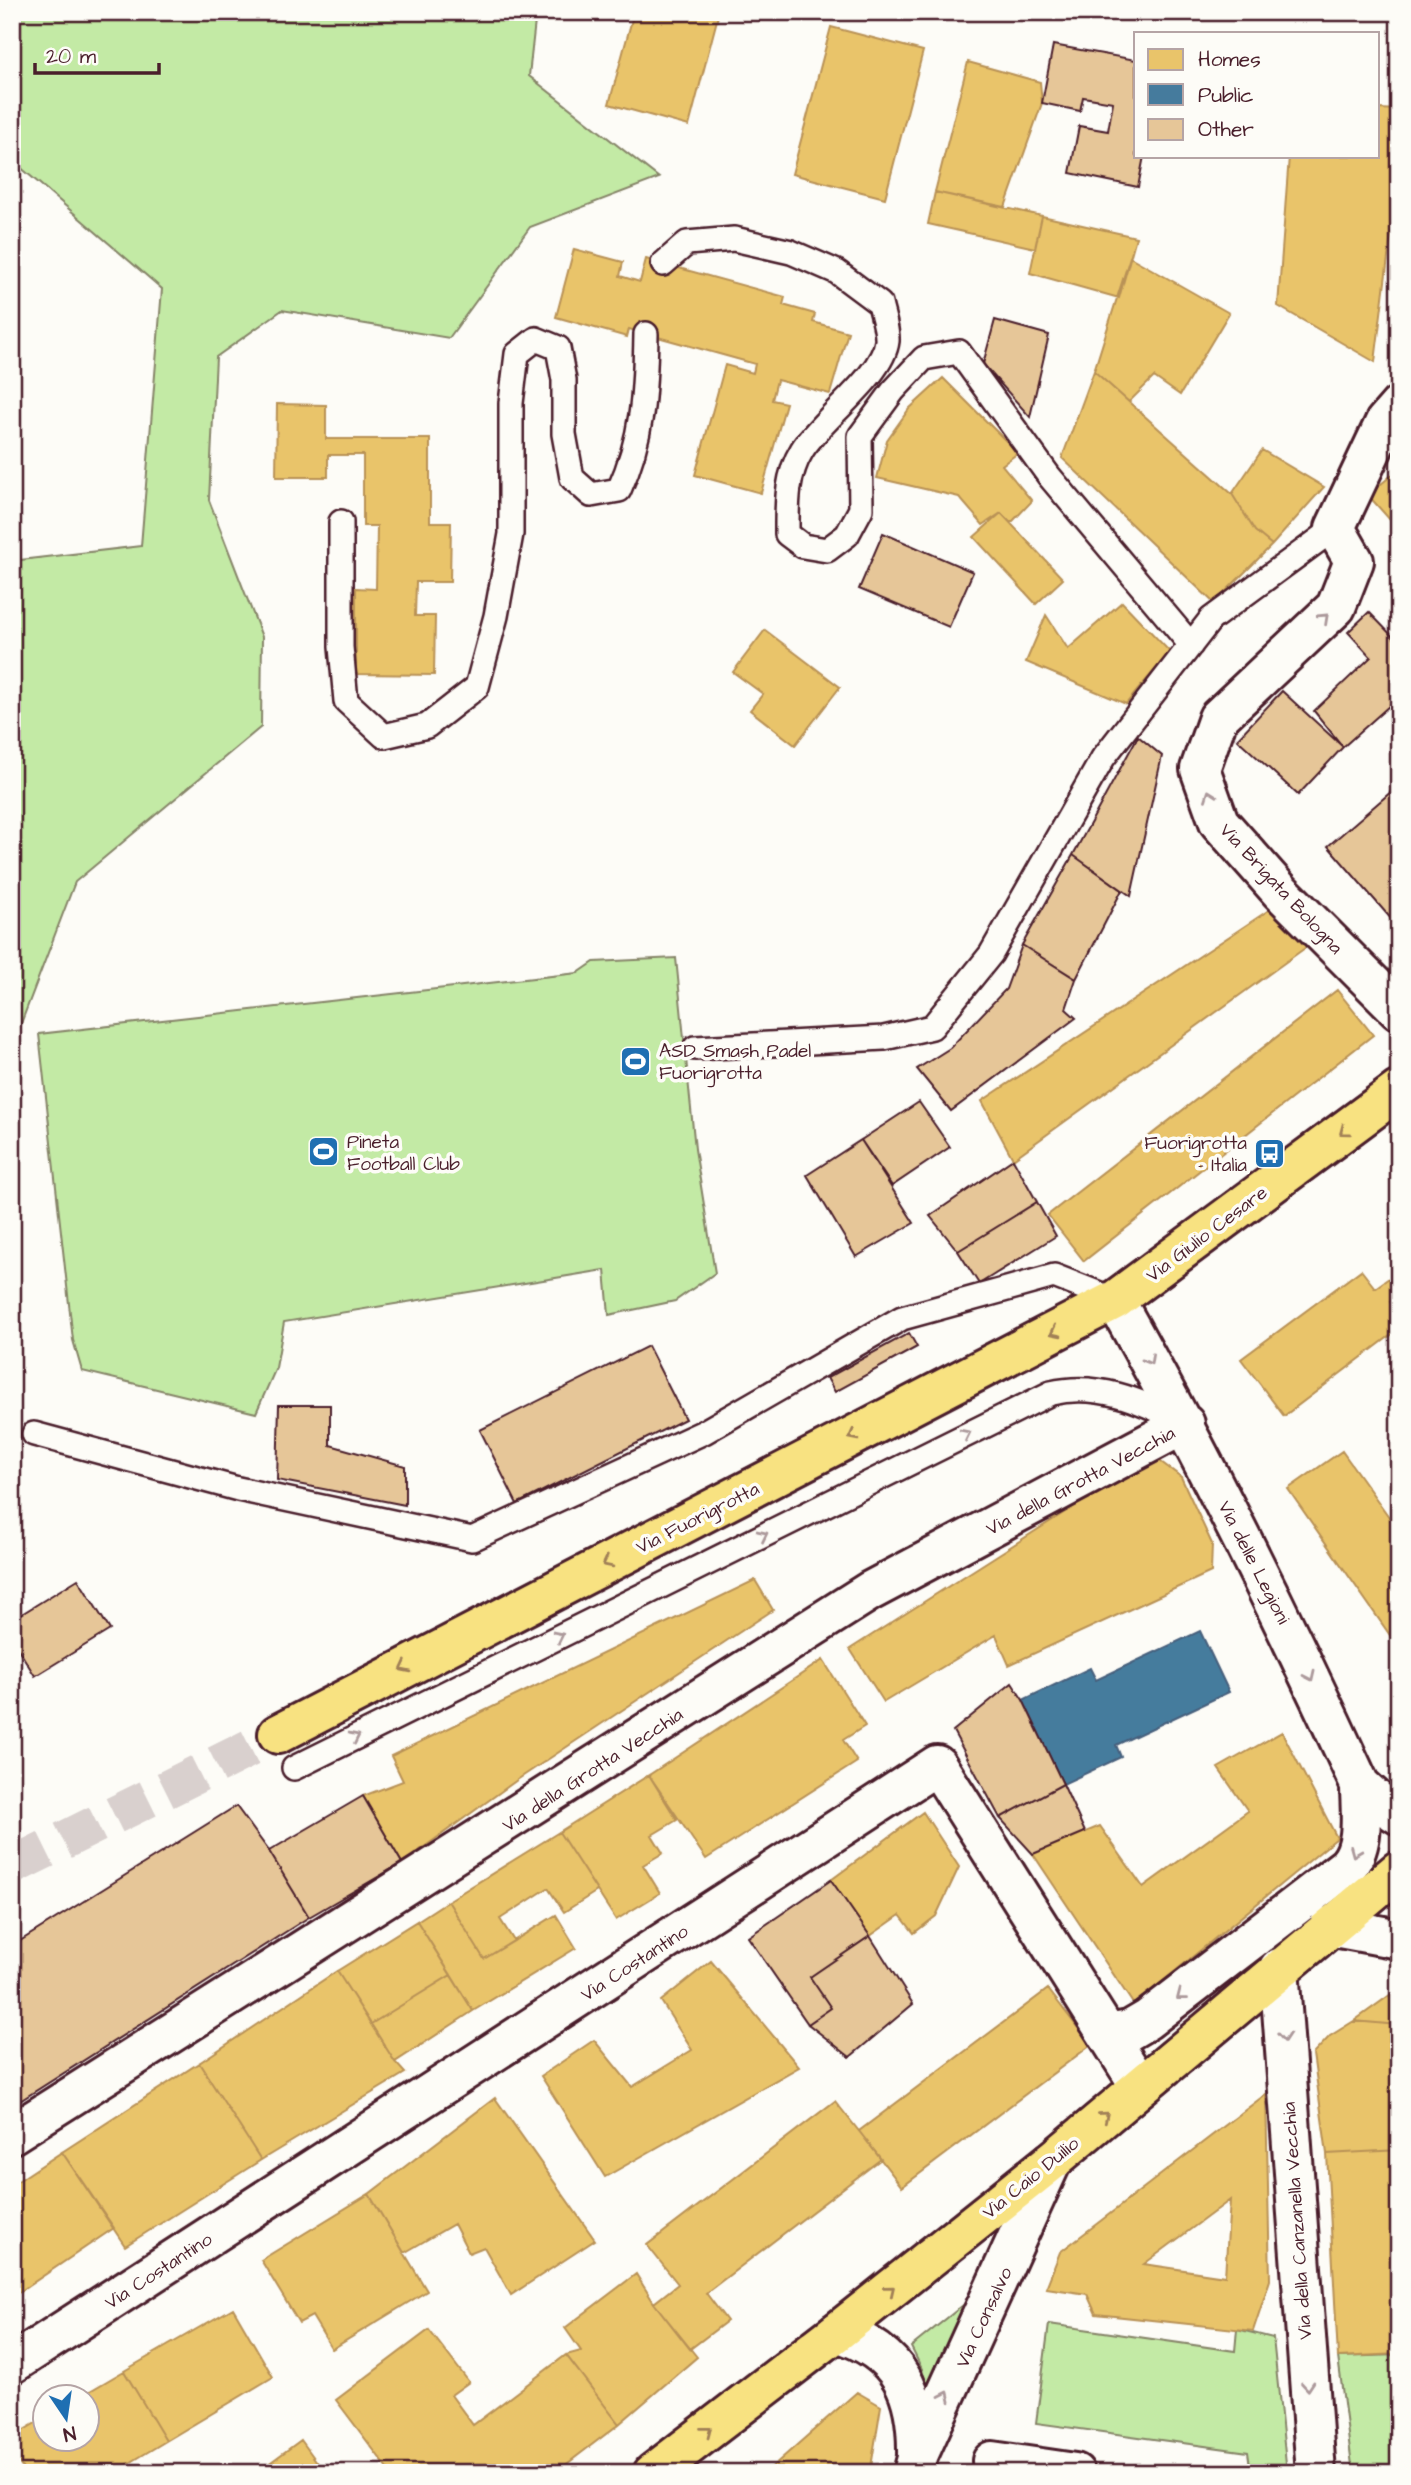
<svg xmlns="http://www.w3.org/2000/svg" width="1411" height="2485" viewBox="0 0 1411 2485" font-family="'Architects Daughter',sans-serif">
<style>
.green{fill:#c3eaa5;stroke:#868468;stroke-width:2}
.homes{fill:#e9c46a;stroke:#b99257;stroke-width:2;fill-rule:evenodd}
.public{fill:#457b9d;stroke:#465f7b;stroke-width:2}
.building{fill:#e6c698;stroke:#4a1f2b;stroke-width:2}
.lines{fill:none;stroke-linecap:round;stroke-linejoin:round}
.primary-tunnel{stroke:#d9d0ce;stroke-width:38;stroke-dasharray:38 19;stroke-linecap:butt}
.lane-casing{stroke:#4a1f2b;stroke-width:28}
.street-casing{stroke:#4a1f2b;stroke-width:44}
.secondary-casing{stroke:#4a1f2b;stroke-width:44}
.primary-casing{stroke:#4a1f2b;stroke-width:44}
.lane{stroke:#fdfcf7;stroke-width:23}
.street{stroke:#fdfcf7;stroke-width:38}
.secondary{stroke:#fdfcf7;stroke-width:38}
.primary{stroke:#f8e281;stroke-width:38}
.oneway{stroke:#ac999b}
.oneway2{stroke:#a18056}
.labels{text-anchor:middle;stroke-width:7;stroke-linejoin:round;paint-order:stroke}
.street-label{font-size:19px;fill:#4a1f2b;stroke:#fdfcf7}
.poi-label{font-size:19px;fill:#4a1f2b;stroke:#fdfcf7;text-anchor:start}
</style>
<rect width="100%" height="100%" fill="#fdfcf7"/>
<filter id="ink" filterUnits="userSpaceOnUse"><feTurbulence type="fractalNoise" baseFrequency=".0143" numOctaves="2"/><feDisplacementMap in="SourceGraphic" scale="14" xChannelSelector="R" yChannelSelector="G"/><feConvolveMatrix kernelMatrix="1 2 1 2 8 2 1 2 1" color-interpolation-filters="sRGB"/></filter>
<g filter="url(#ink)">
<path class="green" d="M12,12H536L529,76L659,178L530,227L449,338L282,310L216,357L209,500L262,637L261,727L75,882L12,1047V561L141,546L162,289L12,160Z
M676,958L695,1149L715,1273L675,1301L609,1315L605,1270L284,1322L276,1368L256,1413L82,1371L73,1340L39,1034L578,973L594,962Z
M972,2298L930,2403L922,2369L911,2347Z
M1049,2324L1235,2351L1237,2329L1273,2338L1287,2473H1251L1248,2452L1036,2423Z
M1399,2355V2473H1353L1338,2357Z"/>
<path class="homes" d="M634,12H719L689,126L609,104Z
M831,27L923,51L885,198L792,174Z
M968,62L1040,82L1042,103L1005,207L935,192Z
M1378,109L1399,110V169L1375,362L1278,306L1289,156H1378Z
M935,192L1042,216L1035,248L928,224Z
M1042,216L1136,237L1119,298L1030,273Z
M574,249L623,262L620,276L640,282L646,259L785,297L783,305L815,314L813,322L848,332L830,394L777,380L772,400L786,403L761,493L695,475L725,365L753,373L755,364L629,329L627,337L556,317Z
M1130,257L1229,313L1180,395L1154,377L1129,402L1094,371Z
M1094,371L1232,494L1255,531L1272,545L1214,603L1062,458Z
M943,378L1018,453L1002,465L1032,501L1011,523L1001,513L983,525L959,497L877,478L887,440L909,409Z
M277,404L326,405V439H430V522H451L450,582H416L415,616H435L434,675L356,674V588L376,589L377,526H363V455H328V477H276Z
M1262,450L1324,487L1272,545L1255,531L1232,494Z
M1399,469V530L1368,495Z
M1001,513L1063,579L1036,604L974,537Z
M1122,602L1170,652L1126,704L1026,662L1046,615L1068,649Z
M765,630L840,687L795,745L750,710L763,694L733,672Z
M1272,908L1312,943L1013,1159L982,1101Z
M1337,990L1373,1035L1084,1261L1048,1215Z
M1361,1270L1375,1288L1399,1271V1295L1390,1302L1399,1314V1329L1284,1416L1241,1359Z
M1342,1451L1399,1531V1648L1288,1489Z
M1153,1456L1181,1477L1212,1544L1211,1572L1009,1665L996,1635L884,1702L850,1649Z
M755,1580L773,1610L517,1780L402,1863L363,1796L403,1781L391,1756Z
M823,1660L865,1726L843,1740L857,1762L706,1859L649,1775Z
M1282,1732L1337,1838L1134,2005L1033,1854L1100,1826L1143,1887L1248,1811L1218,1768Z
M649,1775L677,1820L652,1835L663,1853L643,1865L660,1893L616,1920L559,1832Z
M923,1812L959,1867L936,1916L914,1933L900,1915L870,1936L831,1880Z
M559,1832L597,1891L564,1912L548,1888L500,1919L514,1941L484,1959L448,1901Z
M448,1901L484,1959L556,1915L576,1948L473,2011L417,1921Z
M417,1921L451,1975L371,2024L337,1971Z
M711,1961L799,2067L605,2177L541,2076L594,2040L632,2087L692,2050L661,2001Z
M337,1971L395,2062L405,2073L261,2160L199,2063Z
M451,1975L473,2011L395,2062L371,2024Z
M1048,1989L1091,2045L902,2187L859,2131Z
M1397,1990L1399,2025L1354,2021Z
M1354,2021L1398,2025L1399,2150L1327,2154L1313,2054L1330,2036Z
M199,2063L261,2160L125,2246L62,2152Z
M1266,2094L1270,2280L1253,2331L1096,2314L1087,2294L1046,2288L1060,2252ZM1230,2200L1225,2276L1144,2264Z
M495,2098L595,2240L511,2295L484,2247L469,2253L454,2224L404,2253L369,2194Z
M835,2101L881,2159L706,2293L727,2321L690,2349L654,2303L678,2284L647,2245Z
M1399,2150V2354L1338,2357L1327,2154Z
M62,2152L114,2228L12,2297V2185Z
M369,2194L427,2291L332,2349L312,2316L299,2323L261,2260Z
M636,2274L654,2303L697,2357L619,2424L566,2355L581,2351L565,2328Z
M233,2308L273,2377L166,2441L124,2371Z
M429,2330L469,2382L451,2395L473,2425L566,2355L619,2424L555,2473H391L336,2400Z
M124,2371L166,2441L113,2473H25L12,2451V2437L46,2417V2440H88V2398H78Z
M857,2392L881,2406L870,2473H765Z
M301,2440L325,2473H256Z"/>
<path class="public" d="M1200,1631L1229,1692L1116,1745L1121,1757L1063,1784L1023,1700L1090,1668L1096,1680Z"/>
<path class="building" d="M1053,45L1136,60V156H1144L1138,187L1070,173L1079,126L1108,131L1113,102L1083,97L1080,111L1042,103Z
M995,320L1049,335L1030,417L983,364Z
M883,533L973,572L949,627L859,589Z
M1369,612L1399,643V697L1343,747L1314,711L1371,657L1348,632Z
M1282,691L1343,747L1298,795L1237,739Z
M1138,736L1162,756L1131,896L1073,855Z
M1399,785V928L1328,846Z
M1073,855L1122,890L1076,979L1022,945Z
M1022,945L1076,979L1066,1009L1076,1018L951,1111L917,1069L950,1048L1006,989Z
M919,1102L950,1147L892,1186L861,1140Z
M861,1140L914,1223L856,1257L807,1175Z
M1013,1159L1037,1202L958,1251L930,1216Z
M1037,1202L1056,1236L979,1284L958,1251Z
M909,1333L917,1347L835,1392L827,1378Z
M648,1346L685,1419L517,1504L480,1430Z
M279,1405H330V1445L405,1466V1505L277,1480Z
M78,1579L110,1630L35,1676L12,1639V1620Z
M1012,1683L1023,1700L1063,1784L1000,1818L953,1731Z
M1063,1784L1085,1832L1033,1854L1000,1818Z
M363,1796L402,1863L309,1917L269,1851Z
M236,1806L269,1851L309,1917L12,2106V1946Z
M831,1880L870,1936L810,1977L831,2008L808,2024L748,1937Z
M870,1936L913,2004L850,2057L808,2024L831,2008L810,1977Z"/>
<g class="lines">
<path class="primary-tunnel" d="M12,1866L278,1734"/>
<defs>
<path id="lane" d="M663,264L687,243L734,239L791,252L837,272L880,304C882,314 888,330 887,341C883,376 821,419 802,450C786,476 787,505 787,534L803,546L827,550L847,535L861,509L860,436L893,391L924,358L959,352L1049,476L1191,645
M341,522V647L346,701L384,736L427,726L477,687L496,616L511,534V403L517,354L536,339L558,348L564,380V434L572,478L591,495L619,490C643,437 645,392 646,334
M695,1048L884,1038L932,1027L991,954L1103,758L1211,619L1335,528
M34,1434L238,1489L472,1539L704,1432L902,1318L1054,1276L1115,1300
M294,1768L1051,1393C1097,1382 1140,1400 1180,1421"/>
<path id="street" d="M1399,406L1385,422L1335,528L1354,561L1336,607L1218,718L1200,769L1219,822L1280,891L1399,1010
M1115,1300C1204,1458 1284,1620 1360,1785L1380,1803L1399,1815
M1329,1926L1399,1939
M1279,1968L1316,2473
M1108,2034L1130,2030L1147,2020L1347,1866C1366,1846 1360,1811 1360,1785
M12,2134L870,1591L1185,1424
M12,2364L937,1765L1140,2086
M992,2461L1075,2473"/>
<path id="secondary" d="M837,2332C901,2352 918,2393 917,2456
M913,2473L917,2458L1052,2161"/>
<path id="primary" d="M278,1734L1115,1300L1399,1090
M653,2473L837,2332L1052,2161L1399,1870"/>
</defs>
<use href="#lane" class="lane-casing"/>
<use href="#street" class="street-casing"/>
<use href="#secondary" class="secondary-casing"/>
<use href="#primary" class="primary-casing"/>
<use href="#lane" class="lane"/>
<use href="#street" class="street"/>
<use href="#secondary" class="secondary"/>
<use href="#primary" class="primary"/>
</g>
<defs><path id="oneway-chevron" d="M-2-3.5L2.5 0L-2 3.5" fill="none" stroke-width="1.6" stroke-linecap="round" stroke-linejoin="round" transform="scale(1.75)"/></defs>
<g class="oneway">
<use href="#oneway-chevron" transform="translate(1324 618) rotate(-43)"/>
<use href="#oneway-chevron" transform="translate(1210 795) rotate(-110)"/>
<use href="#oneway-chevron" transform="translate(1149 1360) rotate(61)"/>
<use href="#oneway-chevron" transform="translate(966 1434) rotate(-26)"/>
<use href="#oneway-chevron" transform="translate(763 1535) rotate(-26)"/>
<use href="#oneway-chevron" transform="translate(559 1636) rotate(-26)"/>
<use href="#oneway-chevron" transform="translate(1310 1676) rotate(65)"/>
<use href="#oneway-chevron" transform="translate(355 1737) rotate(-26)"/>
<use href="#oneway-chevron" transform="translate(1355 1852) rotate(112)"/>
<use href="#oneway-chevron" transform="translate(1181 1996) rotate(142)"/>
<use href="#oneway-chevron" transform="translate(1284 2037) rotate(86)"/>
<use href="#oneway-chevron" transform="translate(1308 2386) rotate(85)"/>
<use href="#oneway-chevron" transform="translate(946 2396) rotate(-65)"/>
</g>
<g class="oneway2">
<use href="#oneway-chevron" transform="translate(1344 1131) rotate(143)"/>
<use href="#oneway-chevron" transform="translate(1055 1332) rotate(153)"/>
<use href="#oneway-chevron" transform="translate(853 1436) rotate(153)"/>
<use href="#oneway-chevron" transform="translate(607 1563) rotate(153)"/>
<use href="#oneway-chevron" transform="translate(405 1668) rotate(153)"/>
<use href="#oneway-chevron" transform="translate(1104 2116) rotate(-40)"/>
<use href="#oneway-chevron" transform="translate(890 2290) rotate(-39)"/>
<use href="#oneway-chevron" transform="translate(707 2431) rotate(-38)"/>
</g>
</g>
<defs>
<symbol id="stadium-square" viewBox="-11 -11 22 22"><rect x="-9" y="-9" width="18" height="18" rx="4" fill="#1f6fb2" stroke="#fdfcf7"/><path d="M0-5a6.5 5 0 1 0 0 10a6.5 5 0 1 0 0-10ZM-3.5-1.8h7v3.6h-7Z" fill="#fff"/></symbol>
<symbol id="bus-square" viewBox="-11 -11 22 22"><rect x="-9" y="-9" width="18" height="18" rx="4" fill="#1f6fb2" stroke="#fdfcf7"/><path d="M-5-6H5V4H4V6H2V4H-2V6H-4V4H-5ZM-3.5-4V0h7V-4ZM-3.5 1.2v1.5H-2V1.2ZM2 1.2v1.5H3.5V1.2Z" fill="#fff"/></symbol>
</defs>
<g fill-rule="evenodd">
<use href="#stadium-square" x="618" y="1044" width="35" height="35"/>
<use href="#stadium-square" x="306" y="1134" width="35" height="35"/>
<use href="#bus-square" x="1252" y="1136" width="35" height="35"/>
</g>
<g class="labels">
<g class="street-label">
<text transform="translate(1282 888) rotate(47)" y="7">Via Brigata Bologna</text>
<text transform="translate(1206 1233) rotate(-37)" y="7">Via Giulio Cesare</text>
<text transform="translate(1080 1480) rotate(-28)" y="7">Via della Grotta Vecchia</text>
<text transform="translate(697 1517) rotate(-27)" y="7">Via Fuorigrotta</text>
<text transform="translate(1255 1562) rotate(63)" y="7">Via delle Legioni</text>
<text transform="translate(592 1769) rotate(-33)" y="7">Via della Grotta Vecchia</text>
<text transform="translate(634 1962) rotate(-33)" y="7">Via Costantino</text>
<text transform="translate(1030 2177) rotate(-39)" y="7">Via Caio Duilio</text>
<text transform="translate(1296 2221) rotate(-94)" y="7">Via della Canzanella Vecchia</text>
<text transform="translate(158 2270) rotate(-33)" y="7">Via Costantino</text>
<text transform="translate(983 2317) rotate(-65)" y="7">Via Consalvo</text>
</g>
<g class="poi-label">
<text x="659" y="1057">ASD Smash Padel<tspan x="659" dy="22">Fuorigrotta</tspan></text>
<text x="347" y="1148">Pineta<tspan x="347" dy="22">Football Club</tspan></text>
<text x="1247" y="1149" text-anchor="end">Fuorigrotta<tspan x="1247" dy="22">- Italia</tspan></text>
</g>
</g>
<rect width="1411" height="2485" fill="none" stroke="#fdfcf7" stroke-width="42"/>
<rect x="21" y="21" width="1369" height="2443" fill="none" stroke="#4a1f2b" stroke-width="2.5" filter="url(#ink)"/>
<rect x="1134" y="32" width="245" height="126" fill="#fdfcf7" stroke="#b5a4a5" stroke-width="2"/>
<rect x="1148" y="49" width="35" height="21" fill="#e9c46a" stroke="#b5a4a5" stroke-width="2"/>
<text x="1198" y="66" font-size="21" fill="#4a1f2b">Homes</text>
<rect x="1148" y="84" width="35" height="21" fill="#457b9d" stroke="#b5a4a5" stroke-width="2"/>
<text x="1198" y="102" font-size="21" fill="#4a1f2b">Public</text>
<rect x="1148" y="119" width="35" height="21" fill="#e6c698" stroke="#b5a4a5" stroke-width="2"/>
<text x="1198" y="136" font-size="21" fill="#4a1f2b">Other</text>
<g transform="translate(66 2418) rotate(167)"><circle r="33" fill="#fdfcf7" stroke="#b5a4a5" stroke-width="2"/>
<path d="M0-5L12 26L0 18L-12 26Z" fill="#1f6fb2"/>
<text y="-10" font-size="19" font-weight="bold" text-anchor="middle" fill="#4a1f2b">N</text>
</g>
<path d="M35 63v10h124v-10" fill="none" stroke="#4a1f2b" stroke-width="3.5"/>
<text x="46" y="63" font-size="21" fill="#4a1f2b" stroke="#fdfcf7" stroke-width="5" paint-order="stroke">20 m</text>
</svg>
